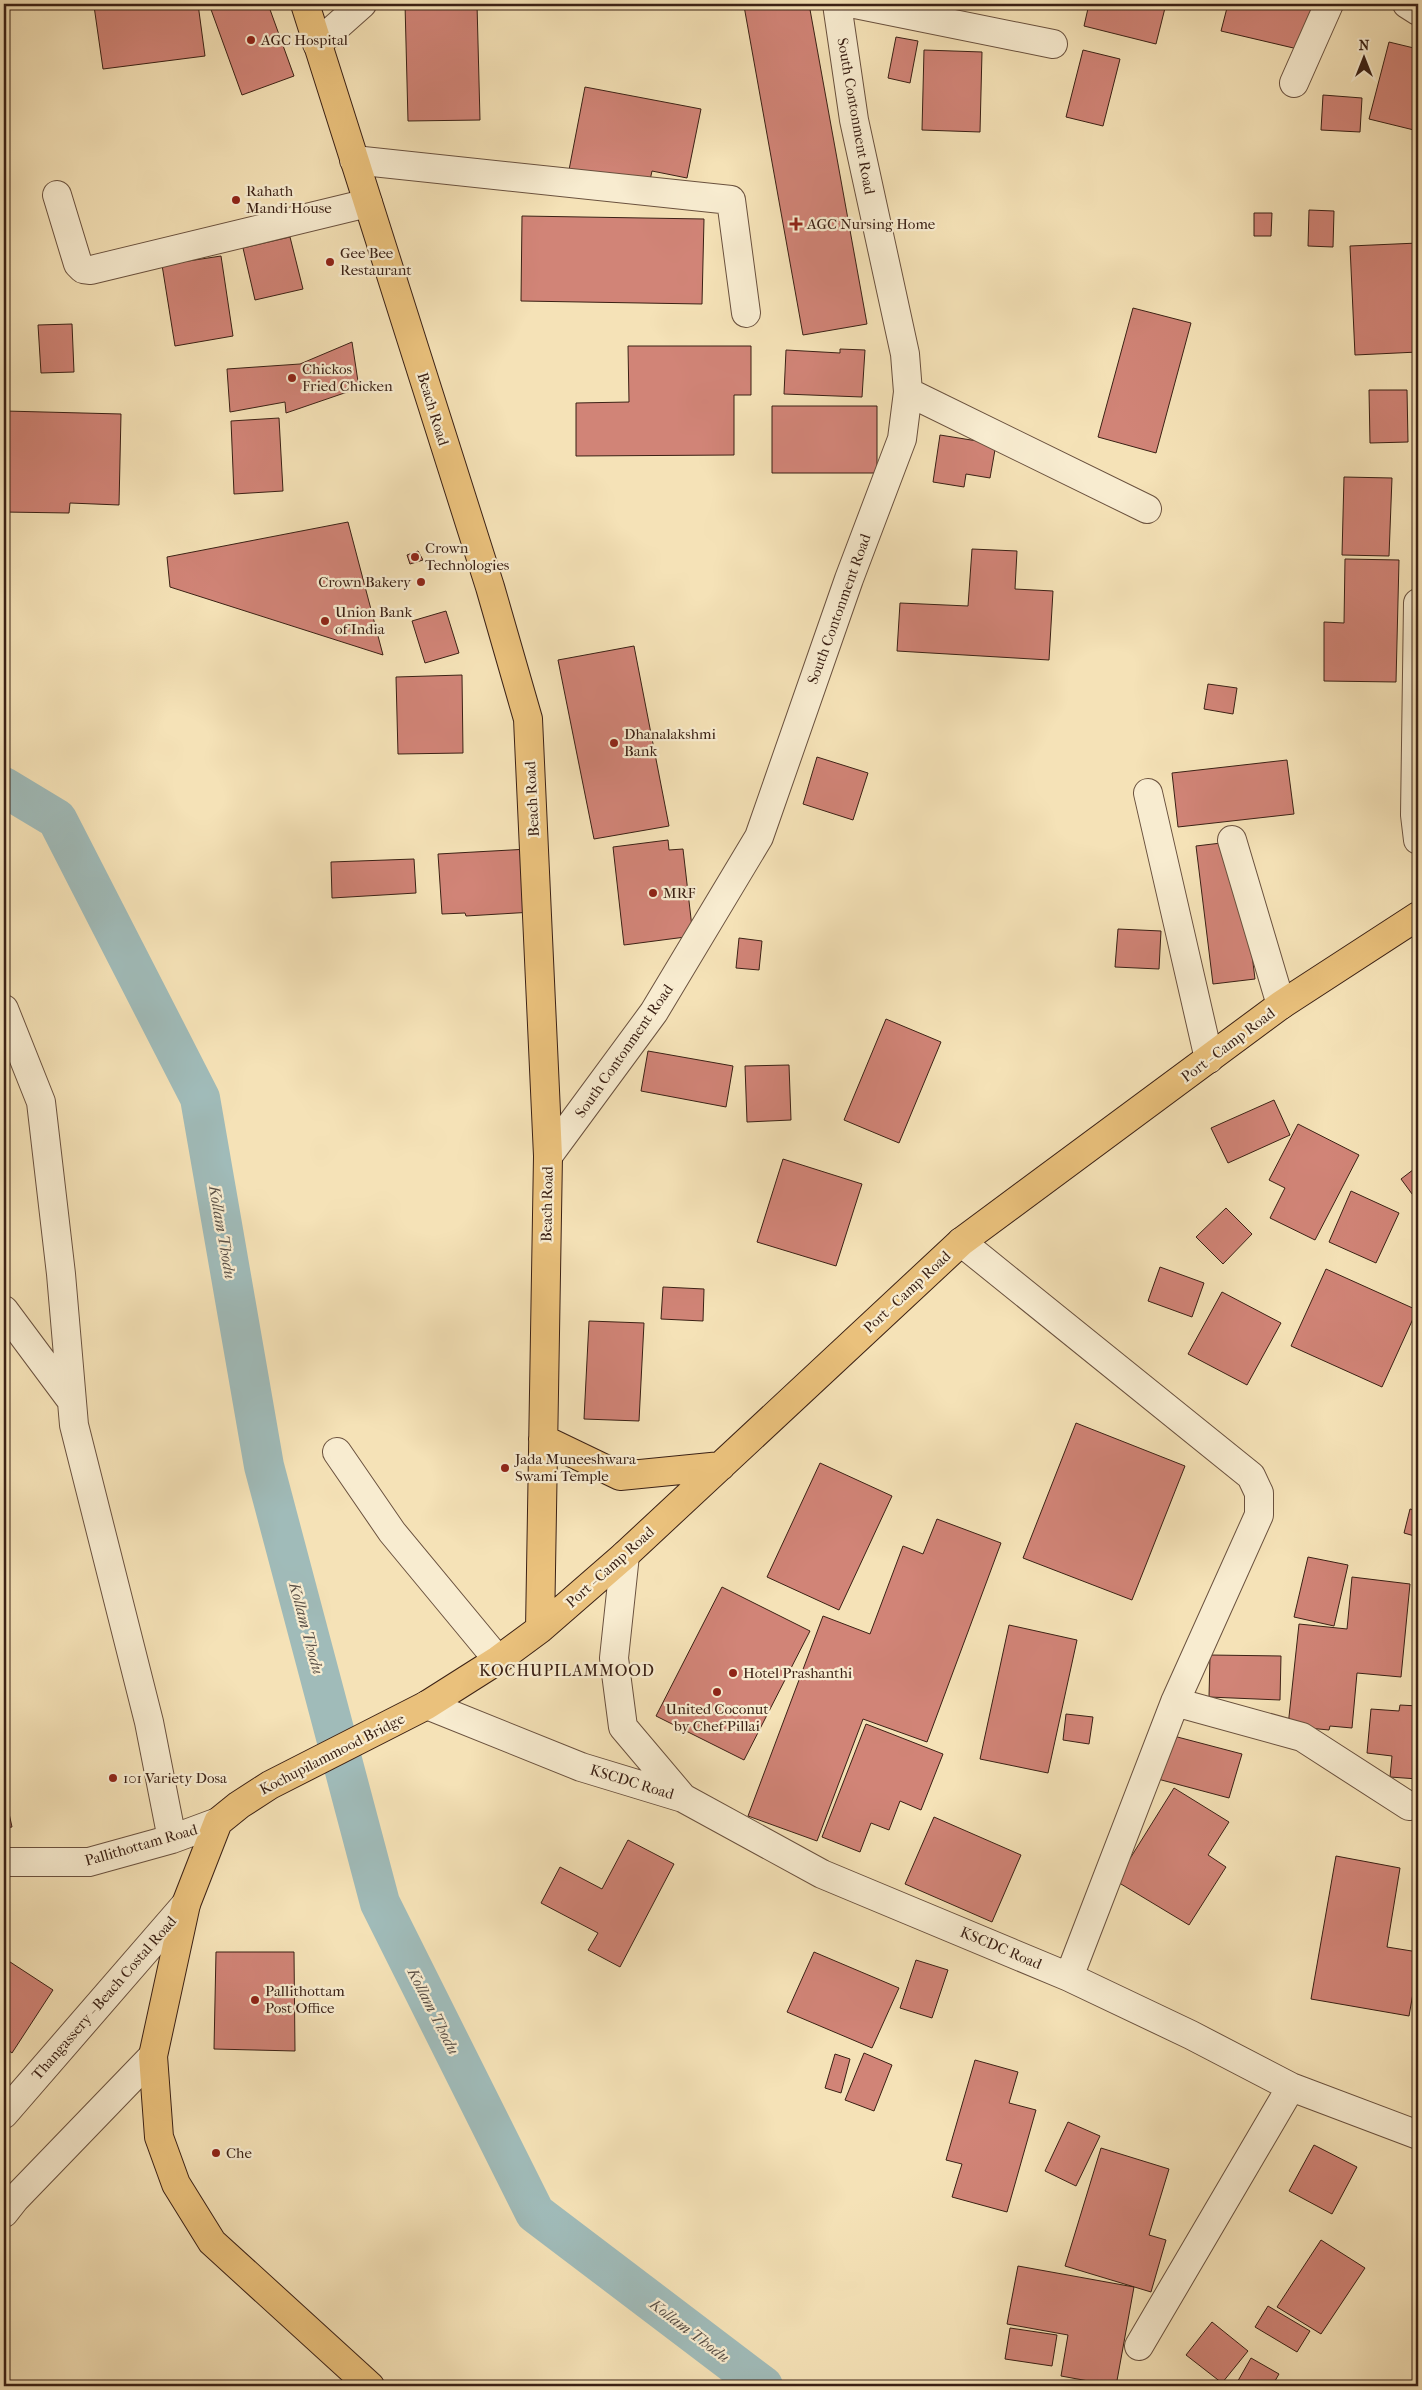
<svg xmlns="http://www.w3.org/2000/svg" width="1422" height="2390" viewBox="0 0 1422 2390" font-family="'IM FELL French Canon',serif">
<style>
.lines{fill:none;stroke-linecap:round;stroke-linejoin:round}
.canal{stroke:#a0bbb9;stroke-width:40}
.building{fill:#d18477;stroke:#3b2115}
.minor-casing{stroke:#6a513e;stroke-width:30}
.major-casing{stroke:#3b2115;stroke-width:30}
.minor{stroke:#f8ecd0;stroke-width:28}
.major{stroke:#eac17c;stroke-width:28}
.poi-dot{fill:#8f2418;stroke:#f8ecd0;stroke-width:2}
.labels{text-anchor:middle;stroke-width:4.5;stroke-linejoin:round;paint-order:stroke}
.poi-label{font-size:15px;fill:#3b2115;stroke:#f8ecd0;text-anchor:start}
.street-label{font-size:15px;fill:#3b2115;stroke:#f8ecd0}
.water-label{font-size:16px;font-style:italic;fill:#594f46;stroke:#f8ecd0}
.neighbourhood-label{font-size:16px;letter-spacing:1px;fill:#3b2115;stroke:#f8ecd0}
</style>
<rect width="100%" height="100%" fill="#f5e2b7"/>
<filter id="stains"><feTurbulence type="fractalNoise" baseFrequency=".004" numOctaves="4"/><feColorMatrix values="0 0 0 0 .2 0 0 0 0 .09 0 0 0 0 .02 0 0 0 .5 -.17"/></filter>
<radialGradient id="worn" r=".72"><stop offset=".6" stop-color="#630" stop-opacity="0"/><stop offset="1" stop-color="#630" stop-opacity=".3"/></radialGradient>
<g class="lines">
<path class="canal" d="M4,787L57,819L200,1098L264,1466L380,1903L535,2213L763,2386"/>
</g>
<path class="building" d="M113,4H198L205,56L103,69L94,6Z
M209,4H268L294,76L242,95Z
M405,4H477L480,120L408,121Z
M754,4H809L867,324L803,335L744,6Z
M1089,4H1166L1156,44L1084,26Z
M1228,4H1313L1302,50L1221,31Z
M896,37L918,41L910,83L888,78Z
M1389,42L1418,49V131L1369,119Z
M924,50L982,52L980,132L922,130Z
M1083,50L1120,59L1103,126L1066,117Z
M585,87L701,109L687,178L652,171L649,185L569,170Z
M1323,95L1362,98L1360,132L1321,130Z
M1309,210L1334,211L1333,247L1308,246Z
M1254,213H1272L1271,236H1254Z
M522,216L704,219L702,304L521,301Z
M290,237L303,289L255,300L243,248Z
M1418,243V352L1355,355L1350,246Z
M221,256L233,336L175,346L162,265Z
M1133,308L1191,323L1156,453L1098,437Z
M72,324L74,372L41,373L38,325Z
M352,342L359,388L286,413L285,402L230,412L227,369L300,364Z
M628,346H751V395H734V455L576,456V403L629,402Z
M840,349L865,350L862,397L784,394L786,350L840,353Z
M1369,390H1407L1408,442L1370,443Z
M772,406H877V473H772Z
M5,411L121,414L119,505L70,503L69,513L4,512Z
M279,418L283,491L234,494L231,421Z
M940,435L996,444L990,478L966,474L964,487L933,482Z
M1344,477L1392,478L1389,556L1342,555Z
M348,522L383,655L170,587L167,557Z
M972,549L1017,551L1015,589L1053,591L1049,660L897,651L900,603L968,606Z
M418,551L423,560L410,564L407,555Z
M1345,559L1399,560L1396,682L1324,681V622L1344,623Z
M446,611L459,653L425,663L412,621Z
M634,646L669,826L594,839L558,660Z
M462,675L463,753L398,754L396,677Z
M1208,684L1237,688L1233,714L1204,709Z
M817,757L868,773L853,820L803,804Z
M1287,760L1294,814L1178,827L1172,773Z
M668,840L669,850L683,849L693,936L624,945L613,847Z
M1238,841L1255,979L1213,984L1196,846Z
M529,849L533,912L466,916L465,913L442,914L438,854Z
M414,859L416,893L332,898L331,862Z
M1118,929L1161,931L1159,969L1115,967Z
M739,938L762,941L759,970L736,968Z
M886,1019L941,1042L899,1143L844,1120Z
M648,1051L733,1066L726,1107L641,1091Z
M789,1065L791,1120L747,1122L745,1066Z
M1274,1100L1290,1135L1228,1163L1211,1128Z
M1298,1124L1359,1155L1315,1240L1270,1218L1285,1188L1269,1180Z
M783,1159L862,1184L836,1266L757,1242Z
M1418,1166V1202L1401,1179Z
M1351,1191L1399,1213L1376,1263L1329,1242Z
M1226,1208L1252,1234L1223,1264L1196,1237Z
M1160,1267L1204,1283L1192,1317L1148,1301Z
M1326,1269L1417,1310L1382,1387L1291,1346Z
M663,1287L704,1289L703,1321L661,1319Z
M1222,1292L1281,1323L1247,1385L1188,1354Z
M589,1321L644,1323L639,1421L584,1419Z
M1076,1423L1185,1466L1132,1600L1023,1558Z
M820,1463L892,1496L839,1610L767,1577Z
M1410,1509L1418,1511V1537L1404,1533Z
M937,1519L1001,1543L927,1742L863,1719L817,1841L748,1816L823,1616L870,1634L903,1546L923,1554Z
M1308,1557L1348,1565L1334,1626L1294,1617Z
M1352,1577L1410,1584L1401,1677L1357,1673L1352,1728L1330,1726L1329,1730L1288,1726L1299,1624L1347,1629Z
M722,1587L810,1631L744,1760L656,1716Z
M1009,1625L1077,1640L1048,1773L980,1759Z
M1210,1655L1281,1656L1280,1700L1209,1697Z
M1400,1705L1418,1706V1779L1390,1777L1392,1756L1367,1753L1371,1709L1399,1711Z
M1066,1714L1093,1717L1089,1744L1063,1740Z
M866,1724L943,1754L921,1810L900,1801L889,1830L871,1823L860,1852L822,1837Z
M1166,1734L1242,1754L1229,1798L1154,1778Z
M1174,1788L1229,1822L1208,1855L1226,1867L1189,1925L1116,1881Z
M4,1795H5L12,1827L4,1828Z
M934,1817L1021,1855L992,1922L905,1884Z
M628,1840L674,1864L620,1967L588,1950L598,1933L541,1903L560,1867L602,1889Z
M1336,1856L1400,1868L1387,1947L1418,1952V1965L1409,2016L1311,1999Z
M216,1952H294L295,2051L214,2049Z
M814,1952L899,1988L872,2048L787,2012Z
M4,1958L53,1990L12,2053L4,2047Z
M916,1960L948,1970L932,2018L900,2008Z
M864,2053L892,2065L874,2111L845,2100Z
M835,2054L850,2059L841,2093L825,2088Z
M975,2060L1018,2072L1009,2103L1036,2110L1007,2212L952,2197L962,2164L946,2160Z
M1068,2122L1100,2136L1076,2186L1045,2171Z
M1314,2145L1357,2167L1332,2214L1289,2191Z
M1101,2148L1169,2169L1149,2235L1166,2240L1151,2292L1065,2266Z
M1321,2240L1365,2268L1321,2334L1277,2307Z
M1018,2266L1134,2287L1116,2386L1061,2376L1068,2335L1007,2324Z
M1268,2306L1310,2331L1297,2352L1255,2327Z
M1212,2322L1248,2351L1222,2383L1186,2355Z
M1010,2328L1057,2335L1052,2366L1005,2359Z
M1251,2358L1279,2374L1272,2386H1235Z"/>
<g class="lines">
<defs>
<path id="minor" d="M855,4L1053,44
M1407,4L1418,11
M317,44L362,4
M1294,83L1329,4
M354,160L731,200L746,313
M57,195L78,264L83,269L91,270L368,203
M908,392L1147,509
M1418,603L1415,815L1418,840
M1148,793L1209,1059
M1232,840L1281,1005
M4,1009L41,1102L61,1274L74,1425L149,1722L172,1839
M548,1156L654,1012L759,837L849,579L902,439L908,392L905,354L854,120L837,4
M961,1242L1251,1476L1259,1493V1515L1175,1702L1069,1977
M4,1310L71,1400
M337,1452L392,1532L498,1660
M625,1555L614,1658L623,1727L683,1798
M1175,1702L1302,1737L1409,1806
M427,1705L581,1767L683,1798L822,1874L1069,1977L1191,2035L1291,2087L1418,2135
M4,1862H89L172,1839L218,1822
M4,2114L186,1904
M4,2213L15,2199L153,2056
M1139,2346L1291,2087"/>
<path id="major" d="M305,4L490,587L528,719L548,1156L540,1629
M543,1439L620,1476L721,1466
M370,2386L212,2242L176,2184L159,2137L153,2056L186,1904L218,1822L239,1805L270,1785L427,1705L498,1660L540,1629L625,1555L961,1242L1281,1005L1418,916"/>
</defs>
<use href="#minor" class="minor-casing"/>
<use href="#major" class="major-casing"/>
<use href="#minor" class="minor"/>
<use href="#major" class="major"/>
</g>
<g class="poi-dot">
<circle cx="251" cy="40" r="5"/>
<circle cx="236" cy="200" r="5"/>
<path d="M793.5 216.5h5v5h5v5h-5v5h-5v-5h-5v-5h5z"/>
<circle cx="330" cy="262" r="5"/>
<circle cx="292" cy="378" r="5"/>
<circle cx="415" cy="557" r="5"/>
<circle cx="421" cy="582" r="5"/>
<circle cx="325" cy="621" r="5"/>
<circle cx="614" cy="743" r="5"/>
<circle cx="653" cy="893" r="5"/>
<circle cx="505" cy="1468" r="5"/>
<circle cx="733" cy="1673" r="5"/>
<circle cx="717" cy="1692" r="5"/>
<circle cx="113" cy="1778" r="5"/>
<circle cx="255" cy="2000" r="5"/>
<circle cx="216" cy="2153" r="5"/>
</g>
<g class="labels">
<g class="poi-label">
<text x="261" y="45">AGC Hospital</text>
<text x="246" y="196">Rahath<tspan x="246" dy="17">Mandi House</tspan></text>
<text x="807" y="229">AGC Nursing Home</text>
<text x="340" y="258">Gee Bee<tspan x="340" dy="17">Restaurant</tspan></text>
<text x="302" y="374">Chickos<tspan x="302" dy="17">Fried Chicken</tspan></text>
<text x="425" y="553">Crown<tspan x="425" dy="17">Technologies</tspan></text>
<text x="411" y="587" text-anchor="end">Crown Bakery</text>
<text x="335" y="617">Union Bank<tspan x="335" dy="17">of India</tspan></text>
<text x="624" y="739">Dhanalakshmi<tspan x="624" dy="17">Bank</tspan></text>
<text x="663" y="898">MRF</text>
<text x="515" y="1464">Jada Muneeshwara<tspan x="515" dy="17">Swami Temple</tspan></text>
<text x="743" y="1678">Hotel Prashanthi</text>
<text x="717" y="1714" text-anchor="middle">United Coconut<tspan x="717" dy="17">by Chef Pillai</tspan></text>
<text x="123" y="1783">101 Variety Dosa</text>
<text x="265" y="1996">Pallithottam<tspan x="265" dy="17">Post Office</tspan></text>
<text x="226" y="2158">Che</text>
</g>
<g class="street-label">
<text transform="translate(856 116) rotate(80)" y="5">South Contonment Road</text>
<text transform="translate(433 409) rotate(73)" y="5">Beach Road</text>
<text transform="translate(839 609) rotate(-70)" y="5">South Contonment Road</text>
<text transform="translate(532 799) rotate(-93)" y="5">Beach Road</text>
<text transform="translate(1228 1045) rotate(-37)" y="5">Port - Camp Road</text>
<text transform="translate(624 1051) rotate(-55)" y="5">South Contonment Road</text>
<text transform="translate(547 1204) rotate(-89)" y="5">Beach Road</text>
<text transform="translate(907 1292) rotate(-43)" y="5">Port - Camp Road</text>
<text transform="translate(610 1567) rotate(-42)" y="5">Port - Camp Road</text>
<text transform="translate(332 1754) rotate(-27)" y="5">Kochupilammood Bridge</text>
<text transform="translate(632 1782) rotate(17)" y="5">KSCDC Road</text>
<text transform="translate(141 1845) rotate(-16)" y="5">Pallithottam Road</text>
<text transform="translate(1001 1948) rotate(23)" y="5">KSCDC Road</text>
<text transform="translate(104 1998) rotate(-49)" y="5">Thangassery - Beach Costal Road</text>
</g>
<g class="water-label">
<text transform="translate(223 1232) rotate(80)" y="6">Kollam Thodu</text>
<text transform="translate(307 1628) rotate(75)" y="6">Kollam Thodu</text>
<text transform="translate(434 2011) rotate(63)" y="6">Kollam Thodu</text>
<text transform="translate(690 2330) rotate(37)" y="6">Kollam Thodu</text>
</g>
<g class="neighbourhood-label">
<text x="567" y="1676">KOCHUPILAMMOOD</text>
</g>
</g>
<rect width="1422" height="2390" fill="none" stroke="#f5e2b7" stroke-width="20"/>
<rect x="5" y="5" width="1412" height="2380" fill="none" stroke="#3b2115" stroke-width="2.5"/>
<rect x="10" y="10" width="1402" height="2370" fill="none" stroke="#3b2115"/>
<g transform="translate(1364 58)" stroke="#f8ecd0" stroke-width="4" paint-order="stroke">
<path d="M0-4L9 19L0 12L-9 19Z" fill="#3b2115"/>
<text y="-8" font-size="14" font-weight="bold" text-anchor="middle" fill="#3b2115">N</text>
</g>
<rect width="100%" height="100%" filter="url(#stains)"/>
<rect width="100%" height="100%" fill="url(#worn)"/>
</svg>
